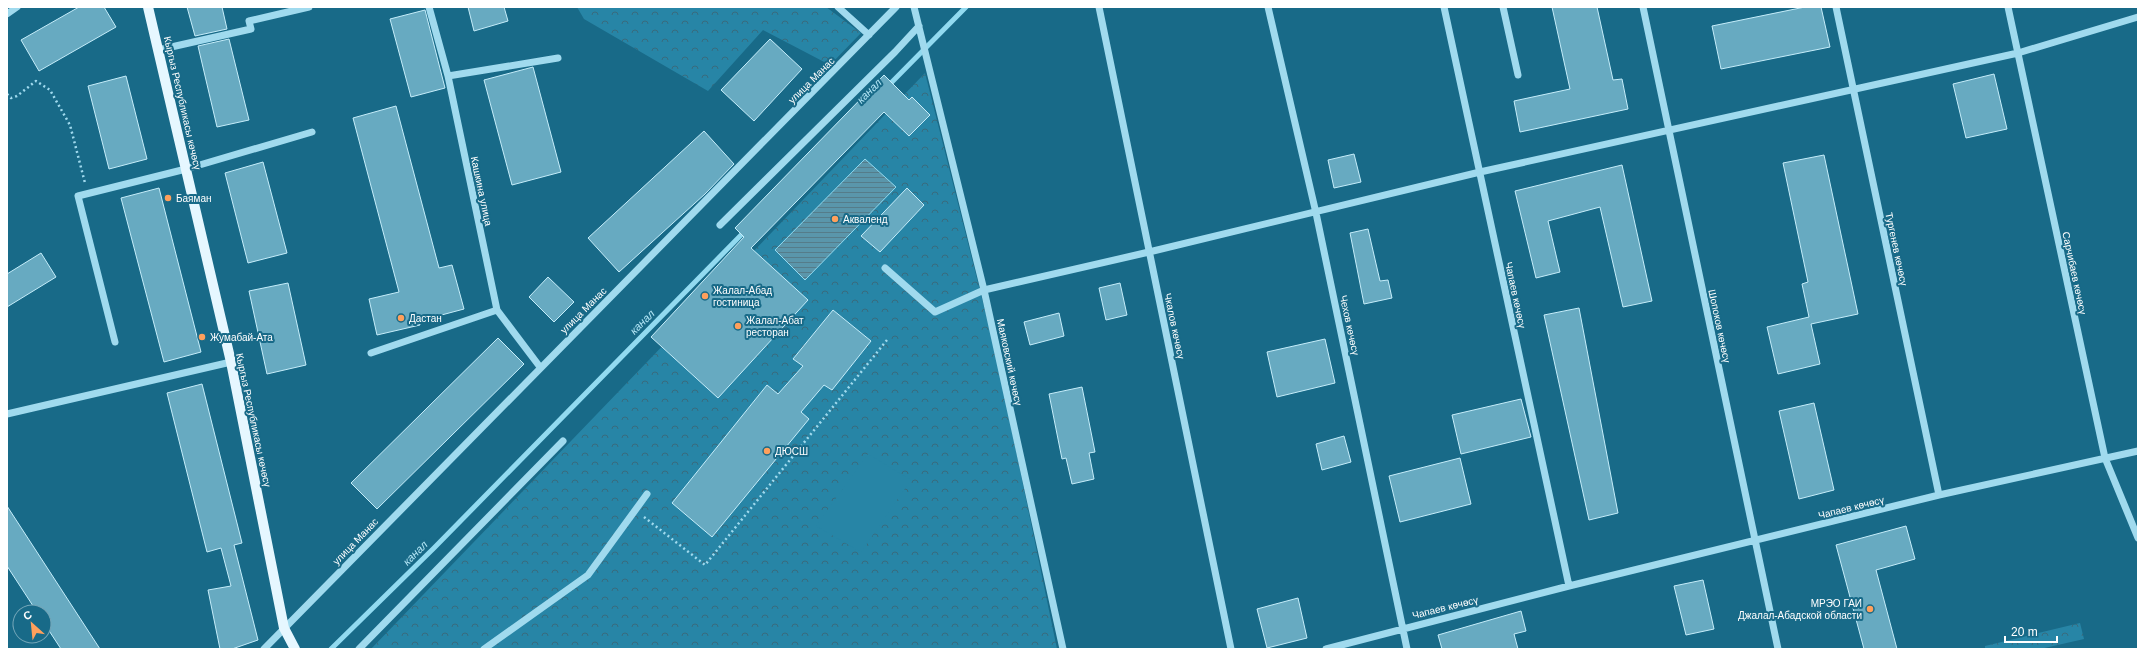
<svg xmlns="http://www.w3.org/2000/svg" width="2145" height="656" viewBox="0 0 2145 656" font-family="Helvetica,sans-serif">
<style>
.forest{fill:url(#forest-crowns)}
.garden{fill:#2785a6}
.water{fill:url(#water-rules);stroke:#92daf0}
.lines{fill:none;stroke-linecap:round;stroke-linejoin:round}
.stream{stroke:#92daf0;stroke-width:5}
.building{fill:#67aac1;stroke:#c5edfa}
.path{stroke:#a0daee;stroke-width:2.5;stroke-dasharray:2 3;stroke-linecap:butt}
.minor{stroke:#a0daee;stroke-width:7}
.major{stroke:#e6f7ff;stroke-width:10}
.poi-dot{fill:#ffa05c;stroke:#186a88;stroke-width:1.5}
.labels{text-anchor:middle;stroke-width:4;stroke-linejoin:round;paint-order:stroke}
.street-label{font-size:10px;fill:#fff;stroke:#186a88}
.poi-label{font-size:10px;fill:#fff;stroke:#186a88;text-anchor:start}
.water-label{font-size:11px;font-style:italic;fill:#b3e6f6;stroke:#186a88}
</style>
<defs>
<pattern id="forest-crowns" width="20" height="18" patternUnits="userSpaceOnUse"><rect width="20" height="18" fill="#2785a6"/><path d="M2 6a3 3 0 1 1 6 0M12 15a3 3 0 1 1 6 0" fill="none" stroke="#386b7e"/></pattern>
<pattern id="water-rules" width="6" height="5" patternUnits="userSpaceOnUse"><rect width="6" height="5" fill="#5a96ab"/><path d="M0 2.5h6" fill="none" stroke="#557c8a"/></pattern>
</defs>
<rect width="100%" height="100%" fill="#186a88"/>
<path class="forest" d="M577,7H826L861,33L830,65L763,30L708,91L584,19Z
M925,73L996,354L1057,649H371Z
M2080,623L2084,639L2040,649H1985V646Z"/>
<path class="garden" d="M868,454L911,480L861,552L816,526Z"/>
<path class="water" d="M865,159L896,187L805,280L775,250Z"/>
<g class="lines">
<path class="stream" d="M888,86L966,7
M331,649L434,548L746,230"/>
</g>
<path class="building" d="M79,7H104L116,27L39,71L21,40Z
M187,7H222L227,29L195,36Z
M468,7H504L508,21L474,31Z
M1552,7H1597L1613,80L1622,79L1628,109L1520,132L1514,101L1570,89Z
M1805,7H1821L1830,47L1721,69L1712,26Z
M425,10L445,88L411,97L390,19Z
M229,39L249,120L217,127L198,46Z
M770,39L802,69L754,121L721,90Z
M533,67L561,172L512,185L484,80Z
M1994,74L2007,129L1966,138L1953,84Z
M884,75L909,100L912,97L930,115L909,136L884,112L751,248L808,300L718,398L651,337L744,237L735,228Z
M126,76L147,159L109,169L88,86Z
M396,106L439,268L452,265L464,309L419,321L420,325L377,335L369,299L399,292L353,118Z
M704,131L734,164L705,194L619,272L588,238Z
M1354,154L1361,182L1334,188L1328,160Z
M1824,155L1858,314L1811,324L1820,364L1778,374L1767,327L1809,317L1802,284L1808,282L1783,163Z
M263,162L287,253L248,263L225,173Z
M1622,165L1652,301L1623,307L1600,207L1548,221L1560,272L1536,278L1515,191Z
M159,188L201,352L164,362L121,198Z
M907,188L924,205L880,252L861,236Z
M1368,229L1380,281L1388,280L1392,298L1364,304L1350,233Z
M41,253L56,277L7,307V274Z
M548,277L574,302L554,322L529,297Z
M288,283L306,365L267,374L249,291Z
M1120,283L1127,315L1106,320L1099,288Z
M1579,308L1618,513L1589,520L1544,315Z
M833,310L871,341L832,390L824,385L801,412L809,419L712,537L672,503L767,385L778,394L803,366L793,359Z
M1059,313L1064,336L1030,345L1024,322Z
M498,338L524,364L377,509L351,483Z
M1325,339L1335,383L1277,397L1267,352Z
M202,384L242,543L234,545L258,640L232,649H220L208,590L231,586L221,548L207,552L167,393Z
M1082,387L1095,452L1089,453L1094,479L1072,484L1066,458L1062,459L1049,394Z
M1521,399L1531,437L1461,454L1452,415Z
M1814,403L1834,490L1799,499L1779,411Z
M1344,436L1351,462L1322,470L1316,444Z
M1460,458L1471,504L1400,522L1389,476Z
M7,506L100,649H61L44,623V612H37L7,566Z
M1906,526L1915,559L1876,570L1897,649H1864L1836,545Z
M1703,580L1714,629L1686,635L1674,586Z
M1298,598L1307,638L1267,648L1257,609Z
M1521,611L1526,631L1514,634L1518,649H1442L1438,635Z"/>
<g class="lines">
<path class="path" d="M7,94L11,98L17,96L36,81L50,90L70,125L85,183
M644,517L705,565L887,340"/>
<path class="minor" d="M429,7L448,76L497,310L540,367
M838,7L869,35
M914,7L984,290L1063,649
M1099,7L1231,649
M1268,7L1316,213L1407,649
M1444,7L1569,586
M1503,7L1518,75
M1643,7L1778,649
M1836,7L1939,495
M2008,7L2105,458L2138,538
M7,14L17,7
M158,50L251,29L249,21L309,7
M448,76L558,58
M720,225L895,52L919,26
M885,268L935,312L984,290L1149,252L1480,172L2018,53L2138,17
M115,342L78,196L186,169L312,132
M371,353L497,310
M7,414L231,362
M264,649L896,7
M359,649L563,441
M484,649L588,575L647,494
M1326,649L1569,586L1939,495L2138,451"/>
<path class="major" d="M148,7L231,362L284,628L295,649"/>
</g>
<g class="poi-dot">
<circle cx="168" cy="198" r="4"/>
<circle cx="835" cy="219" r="4"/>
<circle cx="705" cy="296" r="4"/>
<circle cx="401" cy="318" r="4"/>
<circle cx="738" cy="326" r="4"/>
<circle cx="202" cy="337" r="4"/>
<circle cx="767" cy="451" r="4"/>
<circle cx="1870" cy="609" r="4"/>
</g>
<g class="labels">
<g class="street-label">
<text transform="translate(811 80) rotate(-45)" y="4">улица Манас</text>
<text transform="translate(183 103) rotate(77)" y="4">Кыргыз Республикасы көчөсү</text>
<text transform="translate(482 191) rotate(78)" y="4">Кашкина улица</text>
<text transform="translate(1897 249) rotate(78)" y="4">Тургенев көчөсү</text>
<text transform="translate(2075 273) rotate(78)" y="4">Сарчибаев көчөсү</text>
<text transform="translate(1516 295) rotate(78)" y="4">Чапаев көчөсү</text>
<text transform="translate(583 310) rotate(-45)" y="4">улица Манас</text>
<text transform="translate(1350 325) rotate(78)" y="4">Чехов көчөсү</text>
<text transform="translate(1175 326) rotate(78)" y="4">Чкалов көчөсү</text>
<text transform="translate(1720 326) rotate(78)" y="4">Шопоков көчөсү</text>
<text transform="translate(1010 362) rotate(78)" y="4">Маяковский көчөсү</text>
<text transform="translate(254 420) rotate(78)" y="4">Кыргыз Республикасы көчөсү</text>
<text transform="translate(1851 507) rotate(-14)" y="4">Чапаев көчөсү</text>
<text transform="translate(355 541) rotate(-46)" y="4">улица Манас</text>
<text transform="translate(1445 607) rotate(-14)" y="4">Чапаев көчөсү</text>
</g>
<g class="poi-label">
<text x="176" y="202">Баяман</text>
<text x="843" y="223">Акваленд</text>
<text x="713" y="294">Жалал-Абад<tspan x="713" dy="12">гостиница</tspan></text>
<text x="409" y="322">Дастан</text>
<text x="746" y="324">Жалал-Абат<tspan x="746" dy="12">ресторан</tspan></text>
<text x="210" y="341">Жумабай-Ата</text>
<text x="775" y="455">ДЮСШ</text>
<text x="1862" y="607" text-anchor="end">МРЭО ГАИ<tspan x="1862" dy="12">Джалал-Абадской области</tspan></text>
</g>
<g class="water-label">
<text transform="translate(869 91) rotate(-45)" y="4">канал</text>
<text transform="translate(642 322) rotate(-45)" y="4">канал</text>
<text transform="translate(415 553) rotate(-45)" y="4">канал</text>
</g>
</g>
<rect width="2145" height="656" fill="none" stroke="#ffffff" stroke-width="16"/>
<g transform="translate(32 624) rotate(333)"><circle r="19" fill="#186a88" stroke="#74a6b8"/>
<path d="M0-3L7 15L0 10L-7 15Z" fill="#ffa05c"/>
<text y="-6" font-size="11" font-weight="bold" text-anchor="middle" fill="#ffffff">С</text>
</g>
<path d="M2005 636v6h52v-6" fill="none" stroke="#ffffff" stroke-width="2"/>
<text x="2011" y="636" font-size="12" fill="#ffffff" stroke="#186a88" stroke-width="3" paint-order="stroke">20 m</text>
</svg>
